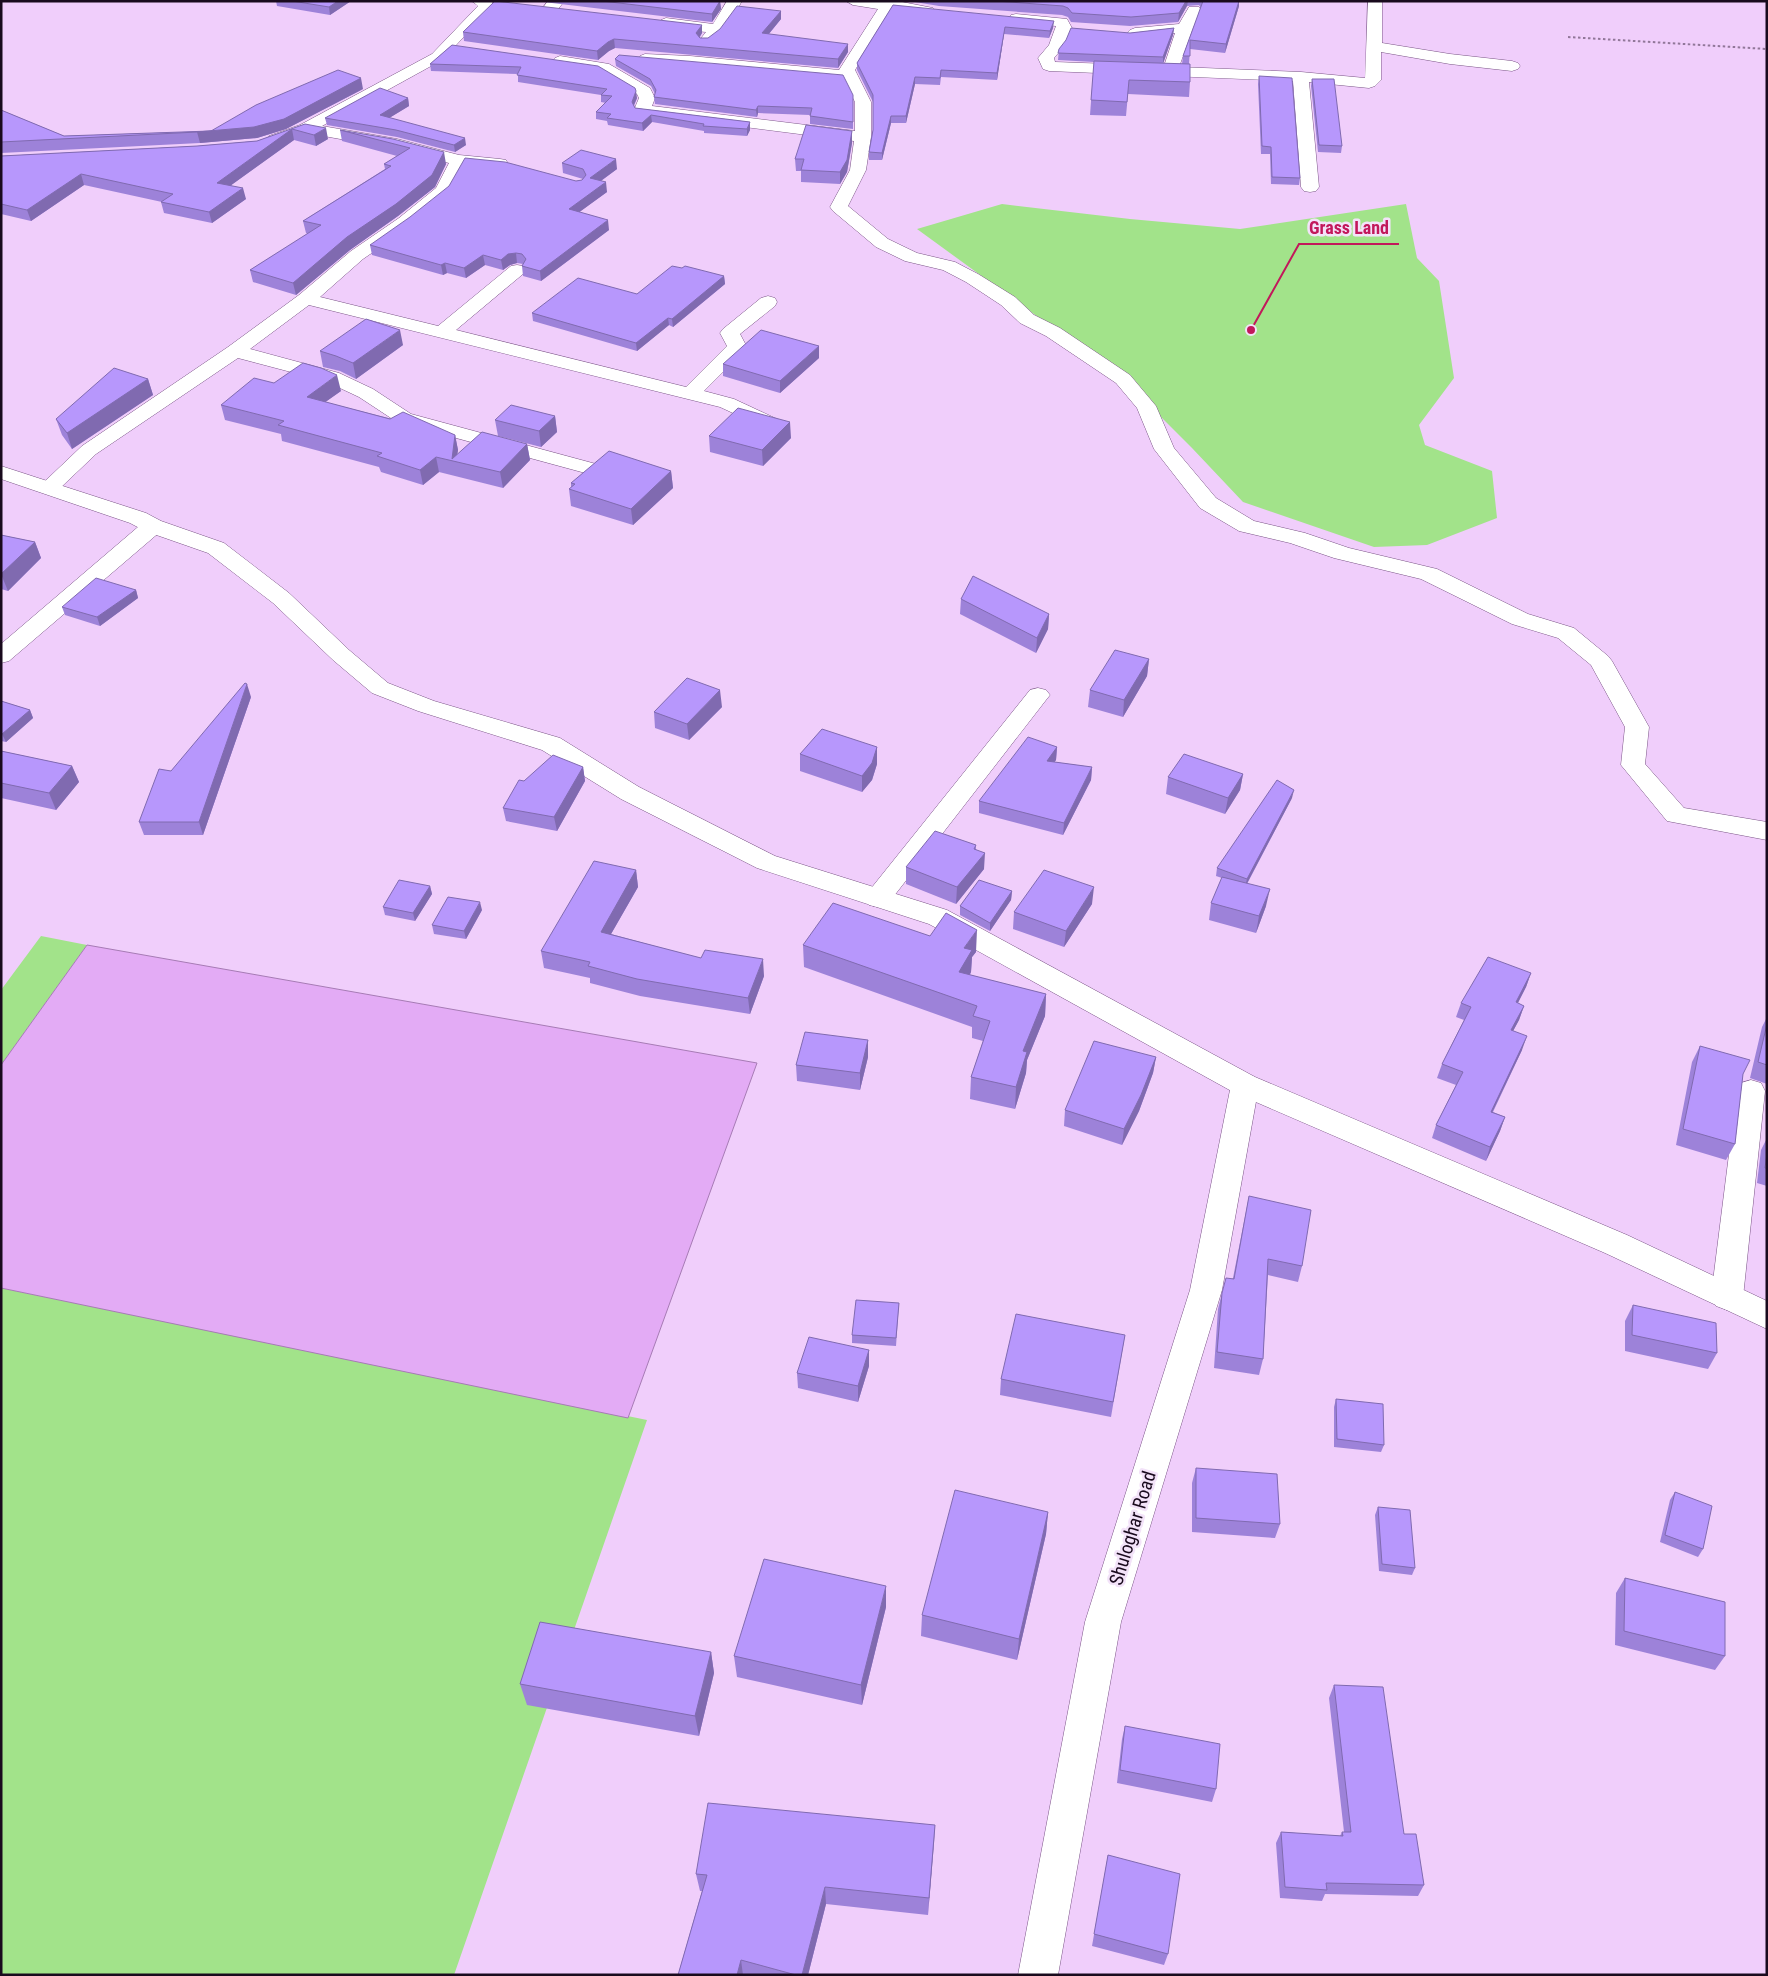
<svg xmlns="http://www.w3.org/2000/svg" width="1768" height="1976" viewBox="0 0 1768 1976" font-family="'Roboto Condensed',sans-serif">
<style>
.green{fill:#a2e38a}
.water{fill:#e3abf5;stroke:#a67bb4}
.lines{fill:none;stroke-linecap:round;stroke-linejoin:round}
.minor-casing{stroke:#7a5586;stroke-width:1}
.major-casing{stroke:#7a5586;stroke-width:1}
.path{stroke:#917799;stroke-width:2;stroke-dasharray:2.5 2.5;stroke-linecap:butt}
.minor{fill:#fff;fill-rule:evenodd}
.major{fill:#fff;fill-rule:evenodd}
.wall{fill:#9d82d9}
.shaded-wall{fill:#806ab0}
.building{fill:#b797fc;stroke:#806ab0}
.labels{text-anchor:middle;stroke-width:5;stroke-linejoin:round;paint-order:stroke}
.near-street-label{font-size:19px;fill:#190a1d;stroke:#f3e3f9}
.leader{fill:none;stroke:#c2185b;stroke-width:2}
.callout-dot{fill:#c2185b;stroke:#f3e3f9;stroke-width:2}
.callout-label{font-size:18px;text-anchor:middle;font-weight:bold;fill:#c2185b;stroke:#f3e3f9;stroke-width:5;stroke-linejoin:round;paint-order:stroke}
</style>
<rect width="100%" height="100%" fill="#f0cefb"/>
<path class="green" d="M1002,204L1130,219L1240,229L1406,204L1417,258L1439,281L1454,378L1419,425L1425,445L1492,471L1497,518L1427,545L1374,547L1243,502L1192,448L1123,379L917,229Z
M41,936L87,945L1,1065V990Z
M1,1288L647,1420L454,1975H1Z"/>
<path class="water" d="M87,945L757,1063L628,1418L1,1288V1065Z"/>
<g class="lines">
<defs>
<path id="minor" d="M472,1H492L493,6L442,60L322,126L397,139L459,155L500,159L506,160L508,164L506,168L500,169L465,166L449,195L411,226L363,259L320,297L438,326L511,266L517,265L523,266L526,270L523,274L456,330L686,387L727,346L720,333L723,329L761,298L768,296L775,298L777,302L775,306L740,334L747,347L744,351L704,391L734,399L779,420L782,424L779,428L772,430L765,428L720,407L309,305L250,349L339,373L373,389L411,414L596,464L599,468L596,472L589,474L397,422L359,397L325,381L238,358L96,454L56,492L49,494L42,492L38,488L42,484L82,446L228,347L299,295L351,251L399,218L436,188L449,163L396,149L307,133L281,144H269L267,140L269,136L300,125L432,54L478,6Z
M548,1H564C559,9 554,15 544,12L542,9Z
M727,1H742L729,23L711,45H701L698,42L706,32L666,28L661,26L658,23L661,20L666,18L713,24Z
M846,1H897L933,8L935,11L933,14L928,15L891,11L855,70L871,102V137L866,170L848,206L888,239L917,253L955,262L978,274L1015,297L1034,315L1060,328L1130,375L1156,406L1174,448L1216,498L1254,521L1305,533L1349,548L1437,569L1528,614L1574,628L1608,656L1612,661L1649,727L1645,764L1684,808L1767,822V840L1667,821L1621,765L1625,727L1591,665L1558,638L1512,624L1421,579L1334,558L1290,543L1239,531L1200,508L1154,449L1137,408L1116,383L1046,336L1020,323L1001,305L966,282L943,270L905,261L876,247L833,211L830,207L850,170L854,141L636,113L634,110L639,98L637,94L599,71L560,66L555,64L552,61L555,58L560,56L609,64L650,88L655,98L652,106L855,131V102L844,80L690,66L645,64L640,62L637,59L640,56L645,54L690,56L839,70L878,9L853,5Z
M1368,1H1382V43L1450,54L1512,61L1518,63L1520,66L1518,69L1512,71L1450,64L1381,52V80L1375,86L1369,88L1309,82L1319,187L1316,191L1310,192L1304,191L1301,187L1293,81L1049,71L1043,69L1038,58L1049,45L1056,26L1016,22L1011,21L1009,18L1011,15L1016,14L1067,19L1072,28L1064,46L1054,58L1055,62L1164,66L1175,33L1135,38L1130,36L1127,33L1130,30L1135,28L1179,24L1189,7H1199L1201,10L1193,28L1179,67L1301,72L1365,78Z
M153,520L161,521L164,526L161,531L9,661L1,663V644L145,521Z
M1038,688L1046,690L1050,695L1046,700L887,905L878,907L869,905L865,898L869,891L1030,690Z
M1245,1074L1255,1077L1259,1085L1222,1290L1121,1622L1058,1975H1018L1085,1622L1190,1290L1231,1085L1235,1077Z
M1751,1080L1761,1083L1765,1091L1743,1297L1738,1306L1727,1310L1716,1306L1711,1297L1737,1091L1741,1083Z"/>
<path id="major" d="M1,466L146,513L161,521L224,543L289,593L349,650L388,683L434,701L560,738L639,787L775,856L947,910L1255,1077L1627,1235L1767,1301V1329L1605,1253L1235,1093L929,924L757,868L621,799L542,750L418,711L372,693L333,660L273,603L208,553L145,531L130,523L1,479Z"/>
</defs>
<use href="#minor" class="minor-casing"/>
<use href="#major" class="major-casing"/>
<path class="path" d="M1568,37L1767,49"/>
<use href="#minor" class="minor"/>
<use href="#major" class="major"/>
</g>
<path class="wall" d="M276,1H351L330,15L277,6Z
M535,1H720L721,9L712,22Z
M909,1H1239V6L1225,53L1190,49L1189,64L1190,82L1189,97L1128,94L1126,116L1090,115L1094,62L1058,60L1059,49L1130,33L1174,28L1173,35L1163,63L1182,64L1183,56L1201,8L1199,5L1187,6L1178,22L1130,26L1071,22L1068,17L1062,15L939,6Z
M893,5L1053,28L1049,38L1004,34L997,80L941,77L940,85L915,84L906,123H891L882,160H869V152L873,130V102L857,70V63Z
M781,11V19L769,34L848,52L838,68L615,48L609,51L598,60L464,41L463,32L702,25V33L700,37V38H708Z
M452,45L637,98L634,106L635,108L750,122V130L747,136L704,133V131L652,122L643,131L608,125L607,121L596,119V112L606,103L601,102V95L518,82V74L431,71L430,64Z
M615,59L853,95V129L810,124V115L758,113L757,117L655,104L654,97L655,94L651,86L616,66Z
M1259,76L1300,178L1299,185L1271,184L1270,154H1261L1258,84Z
M1312,79L1342,146L1341,153L1318,152L1311,86Z
M363,89L286,129L257,138L200,143L1,153V110L64,136L211,131Z
M408,98L409,106L389,118L466,145L455,152L397,137L327,125L325,118Z
M305,124L328,139L316,146L294,140L231,185L246,199L212,223L164,213L161,202H162L84,185L31,221L1,214V156L197,146L257,141Z
M340,130L393,139L446,164L435,187L398,216L350,250L296,295L253,282L250,270L308,234L306,233L303,221L385,169L384,164L397,156L342,141Z
M852,143L847,172L840,184L801,182V171H796L795,159Z
M562,163L617,169L601,181L607,192L579,212L609,230L541,281L523,276L522,266L523,264L517,263L510,265L503,270L485,265L466,278L447,273L443,275L372,255L370,245L576,181L582,180L583,179L563,173Z
M682,268L724,276L725,284L673,327L669,325L637,351L533,321L532,313L637,294Z
M403,345L356,379L340,371L323,367L320,351Z
M819,358L780,393L723,376V364Z
M148,379L153,395L72,449L62,435L56,419Z
M274,383L341,391L325,402L455,435L458,450L457,455L527,444L530,460L503,488L439,472L423,485L381,472L379,467L282,441L281,434L225,420L221,405Z
M555,416L557,432L541,447L498,436L495,420Z
M709,436L791,438L763,466L710,452Z
M671,471L673,488L633,525L571,506L569,489L571,488V483Z
M1,535L35,542L41,558L8,591L1,589Z
M136,590L138,598L100,626L65,615L62,607Z
M961,599L1049,614L1048,629L1036,653L960,614Z
M1149,659L1147,676L1123,717L1088,707L1090,690Z
M251,697L203,835H144L139,822L171,771Z
M1,701L30,710L33,718L6,742L1,741Z
M722,707L689,740L655,728L654,712Z
M1057,747L1056,760L1054,762L1092,767L1091,780L1063,835L979,813V801Z
M1,751L72,766L79,782L56,810L1,798Z
M800,754L877,764L872,780L862,792L800,771Z
M583,767L585,781L557,831L506,821L503,808L524,781Z
M1243,774L1240,790L1225,814L1166,794L1168,777Z
M1292,798L1247,884L1266,906L1256,933L1209,920L1211,903L1222,878L1216,876L1217,868Z
M976,845V849L984,869L956,904L906,884V867Z
M636,870L638,887L611,934L764,976L750,1014L640,996L590,983V978L544,968L541,951Z
M430,886L432,894L415,921L385,915L383,907Z
M1012,891L1011,900L990,931L960,915V906Z
M1092,904L1064,947L1013,929L1014,912Z
M482,910L466,939L434,934L432,925Z
M803,945L976,952L972,957L971,972L970,975L1046,994L1045,1016L1027,1060L1026,1073L1015,1109L970,1099L971,1077L983,1041L972,1038V1027L804,967Z
M1531,973L1526,987L1518,1003L1524,1006L1519,1020L1513,1031L1522,1050L1493,1112L1505,1117L1500,1131L1486,1161L1432,1138L1436,1125L1456,1085L1437,1078L1442,1064L1464,1020L1456,1017L1461,1003Z
M1767,1017V1084L1750,1078L1762,1027Z
M868,1040V1057L860,1090L797,1081L796,1065Z
M1700,1046L1743,1074L1735,1144L1726,1160L1676,1145L1692,1062Z
M1156,1057L1153,1073L1139,1111L1122,1145L1064,1126L1065,1110Z
M1767,1138V1186L1757,1183L1761,1150Z
M1249,1196L1302,1266L1298,1282L1268,1275L1263,1359L1259,1375L1214,1368L1218,1309L1222,1293L1233,1278Z
M899,1303L896,1346L852,1343V1335Z
M1633,1305L1717,1353L1708,1369L1625,1351V1321Z
M1125,1335L1111,1417L1000,1395L1001,1379Z
M869,1350V1366L858,1402L798,1388L797,1373Z
M1336,1399L1384,1445L1381,1452L1334,1447V1407Z
M1196,1468L1280,1524L1275,1538L1192,1532V1483Z
M1675,1492L1703,1549L1698,1557L1660,1542L1670,1500Z
M1378,1507L1415,1568L1412,1575L1379,1571L1375,1515Z
M1048,1512L1046,1534L1017,1660L921,1636L922,1615Z
M1625,1578L1725,1656L1715,1670L1615,1645L1616,1593Z
M886,1607L862,1705L737,1677L734,1656Z
M711,1652L714,1673L699,1736L527,1705L520,1684Z
M1334,1685L1404,1834L1424,1885L1418,1896L1325,1894L1322,1901L1280,1898L1276,1843L1281,1832L1340,1836L1342,1832H1344L1329,1698Z
M1125,1726L1216,1789L1212,1802L1117,1783L1122,1739Z
M935,1825L928,1915L826,1904L808,1975H678L702,1891H700L696,1874Z
M1108,1855L1168,1954L1164,1965L1092,1946Z"/>
<path class="shaded-wall" d="M338,1H351L330,15L329,7Z
M720,1L721,9L712,22V14Z
M1186,1H1188L1187,6L1178,22L1179,13Z
M1239,1V6L1225,53L1226,44Z
M781,11V19L762,42V33Z
M1054,21L1053,28L1049,38L1050,31Z
M702,25V33L696,42V33Z
M1005,27L1004,34L997,80V73Z
M1174,28L1173,35L1163,64V57Z
M614,39L615,48L609,51L598,60L597,51L608,42Z
M848,44V52L838,68V59Z
M915,77V84L906,123V116Z
M361,78L363,89L286,129L257,138L200,143L197,132L254,127Z
M636,91L637,98L632,109V102Z
M408,98L409,106L381,123L380,115Z
M758,106V113L757,117L756,110Z
M651,115L652,122L643,131L642,123Z
M891,116V123L882,160V153Z
M750,122V130L747,136V129Z
M326,128L328,139L316,146L314,135Z
M292,129L294,140L219,194L217,183Z
M852,131V143L847,172L840,184V172Z
M465,138L466,145L455,152L454,145Z
M444,152L446,164L435,187L398,216L350,250L296,295L293,283Z
M616,159L617,169L591,188L590,178Z
M81,174L84,185L31,221L27,210Z
M606,182L607,192L570,219L569,209Z
M243,188L246,199L212,223L209,212Z
M608,220L609,230L541,281L540,271Z
M516,253L517,263L510,265L503,270L501,260L508,254Z
M483,255L485,265L466,278L464,268Z
M445,263L447,273L443,275L441,265Z
M724,276L725,284L673,327L672,319Z
M668,318L669,325L637,351L636,343Z
M400,330L403,345L356,379L353,363Z
M819,346V358L780,393V381Z
M337,375L341,391L310,413L307,397Z
M148,379L153,395L72,449L67,433Z
M555,416L557,432L541,447L539,431Z
M790,422L791,438L763,466L762,450Z
M455,435L458,450L456,462L452,459Z
M527,444L530,460L503,488L500,472Z
M436,457L439,472L423,485L420,470Z
M671,471L673,488L633,525L631,509Z
M35,542L41,558L8,591L1,574Z
M136,590L138,598L100,626L97,617Z
M1049,614L1048,629L1036,653L1037,638Z
M1149,659L1147,676L1123,717L1124,700Z
M247,684L251,697L203,835L199,822Z
M720,690L722,707L689,740L687,724Z
M30,710L33,718L6,742L2,734Z
M877,747V764L872,780L862,792V776Z
M1057,747L1056,760L1046,773L1047,761Z
M72,766L79,782L56,810L49,793Z
M583,767L585,781L557,831L554,817Z
M1092,767L1091,780L1063,835L1064,823Z
M1243,774L1240,790L1225,814L1228,798Z
M1294,790L1292,798L1245,887L1247,879Z
M985,853L984,869L956,904L957,887Z
M636,870L638,887L603,948L601,932Z
M430,886L432,894L415,921L413,913Z
M1094,887L1092,904L1064,947L1066,931Z
M1270,889L1266,906L1256,933L1259,916Z
M1012,891L1011,900L990,931V923Z
M480,902L482,910L466,939L464,931Z
M977,930L976,952L972,957L971,972L958,994L959,972L964,948Z
M763,959L764,976L750,1014L748,998Z
M1531,973L1526,987L1511,1016L1516,1002Z
M1046,994L1045,1016L1027,1060L1026,1073L1015,1109L1016,1087L1023,1051Z
M1524,1006L1519,1020L1506,1044L1511,1030Z
M1527,1036L1522,1050L1486,1125L1491,1112Z
M868,1040V1057L860,1090V1073Z
M1156,1057L1153,1073L1139,1111L1122,1145L1124,1129Z
M1505,1117L1500,1131L1486,1161L1490,1147Z
M869,1350V1366L858,1402V1386Z
M1048,1512L1046,1534L1017,1660L1019,1639Z
M886,1586V1607L862,1705L861,1685Z
M711,1652L714,1673L699,1736L695,1716Z
M935,1825L934,1843L928,1915L929,1898Z
M825,1887L826,1904L808,1975H802Z
M741,1960L743,1975H737Z"/>
<path class="building" d="M292,1H338L329,7Z
M495,1L702,25L696,33L700,38H708L720,29L737,6L781,11L762,33L848,44L838,59L614,39L608,42L597,51L463,32Z
M602,1H720L712,14Z
M996,1H1186L1179,13L1131,17L1072,13L1068,8L1063,6Z
M1203,1H1239L1226,44L1190,40V56H1183Z
M893,5L1054,21L1050,31L1005,27L997,73L941,70L940,78L915,77L906,116H891L882,153L869,152L873,130V95L857,63Z
M1071,28L1130,33L1174,28L1163,57L1058,53L1059,49L1066,40Z
M452,45L598,66L635,88L636,91L632,102L635,108L750,122L747,129L703,126L704,124L651,115L642,123L607,118L611,114L596,112L612,96L601,95L607,89L517,75L521,67L430,64Z
M619,55L843,75L853,95V122L810,116L812,108L758,106L756,110L654,97L656,90L650,79L615,59Z
M1094,61L1190,64V82L1129,80L1127,102L1091,100Z
M338,70L361,78L284,119L254,127L197,132L1,142V110L64,136L211,131L256,105Z
M1259,76L1292,78L1300,178L1272,177L1271,147L1262,146Z
M1312,79H1334L1342,146L1319,145Z
M380,88L408,98L380,115L465,138L454,145L396,130L325,118Z
M305,124L326,128L314,135L292,129L217,183L243,188L209,212L161,202L173,194L81,174L27,210L1,204V156L197,146L257,141Z
M806,125L852,131L847,160L840,172L801,170L804,159H795Z
M340,130L393,139L444,152L432,175L396,204L347,237L293,283L250,270L321,225L303,221L391,166L384,164L410,148Z
M581,150L616,159L590,178L606,182L569,209L608,220L540,271L522,266L526,259L522,254L516,253L508,254L501,260L483,255L464,268L445,263L441,265L370,245L410,217L449,186L465,158L505,162L576,181L582,180L586,175L583,169L562,163Z
M672,266L682,268L685,266L724,276L672,319L668,318L636,343L532,313L578,278L637,294Z
M366,319L400,330L353,363L336,356L320,351Z
M761,330L819,346L780,381L723,364Z
M303,363L321,368L337,375L307,397L390,419L403,412L455,435L452,459L482,432L527,444L500,472L436,457L420,470L377,456L382,453L278,425L284,421L221,405L254,378L274,383Z
M114,368L148,379L67,433L56,419Z
M511,405L555,416L539,431L495,420Z
M738,408L790,422L762,450L709,436Z
M609,451L671,471L631,509L569,489L575,484L571,483Z
M1,535L35,542L1,574Z
M973,576L1049,614L1037,638L961,599Z
M96,578L136,590L97,617L62,607Z
M1115,650L1149,659L1124,700L1090,690Z
M687,678L720,690L687,724L654,712Z
M245,683L247,684L199,822H139L159,769L171,771Z
M1,701L30,710L2,734L1,733Z
M822,729L877,747L872,763L862,776L800,754Z
M1028,737L1057,747L1047,761L1092,767L1064,823L979,801Z
M1,751L72,766L49,793L1,783Z
M1184,754L1243,774L1228,798L1168,777Z
M553,755L583,767L554,817L503,808L519,780L524,781Z
M1277,780L1294,790L1247,879L1217,868Z
M935,831L976,845L974,849L985,853L957,887L906,867Z
M594,861L636,870L601,932L701,958L705,950L763,959L748,998L637,979L588,966L590,962L541,951Z
M1044,870L1094,887L1066,931L1014,912Z
M1222,877L1270,889L1259,916L1211,903Z
M399,880L430,886L413,913L383,907Z
M979,880L1012,891L990,923L960,906Z
M448,897L480,902L464,931L432,925Z
M833,903L930,936L946,913L977,930L964,948L972,950L959,972L1046,994L1023,1051L1027,1052L1016,1087L971,1077L990,1021L973,1016L977,1006L803,945Z
M1488,957L1531,973L1516,1002L1524,1006L1511,1030L1527,1036L1491,1112L1505,1117L1490,1147L1436,1125L1463,1072L1442,1064L1471,1007L1461,1003Z
M1767,1024V1065L1758,1062Z
M805,1032L868,1040L860,1073L796,1065Z
M1094,1041L1156,1057L1141,1095L1124,1129L1065,1110Z
M1700,1046L1750,1060L1743,1074L1735,1144L1683,1129Z
M1767,1153V1168H1765Z
M1249,1196L1311,1210L1302,1266L1268,1259L1263,1359L1217,1352L1222,1293L1226,1278L1234,1279Z
M856,1300L899,1303L896,1338L852,1335Z
M1633,1305L1716,1323L1717,1353L1632,1335Z
M1016,1314L1125,1335L1113,1402L1001,1379Z
M809,1337L869,1350L858,1386L797,1373Z
M1336,1399L1383,1404L1384,1445L1337,1439Z
M1196,1468L1277,1474L1280,1524L1196,1518Z
M955,1490L1048,1512L1019,1639L922,1615Z
M1675,1492L1712,1506L1703,1549L1665,1535Z
M1378,1507L1410,1510L1415,1568L1382,1564Z
M764,1559L886,1586L861,1685L734,1656Z
M1625,1578L1725,1602V1656L1624,1631Z
M540,1622L711,1652L695,1716L520,1684Z
M1334,1685L1383,1687L1404,1834H1416L1424,1885L1326,1883L1327,1890L1285,1887L1281,1832L1343,1836L1342,1832H1351Z
M1125,1726L1220,1744L1216,1789L1120,1770Z
M708,1803L935,1825L929,1898L825,1887L802,1975H796L741,1960L737,1975H678L707,1875L696,1874Z
M1108,1855L1180,1874L1168,1954L1094,1934Z"/>
<g class="labels">
<g class="near-street-label">
<text transform="translate(1132 1528) rotate(-73)" y="7">Shuloghar Road</text>
</g>
</g>
<path class="leader" d="M1251 330L1299 244H1399"/>
<circle class="callout-dot" cx="1251" cy="330" r="5"/>
<g class="callout-label">
<text x="1349" y="234">Grass Land</text>
</g>
<rect width="1768" height="1976" fill="none" stroke="#190a1d" stroke-width="5"/>
</svg>
